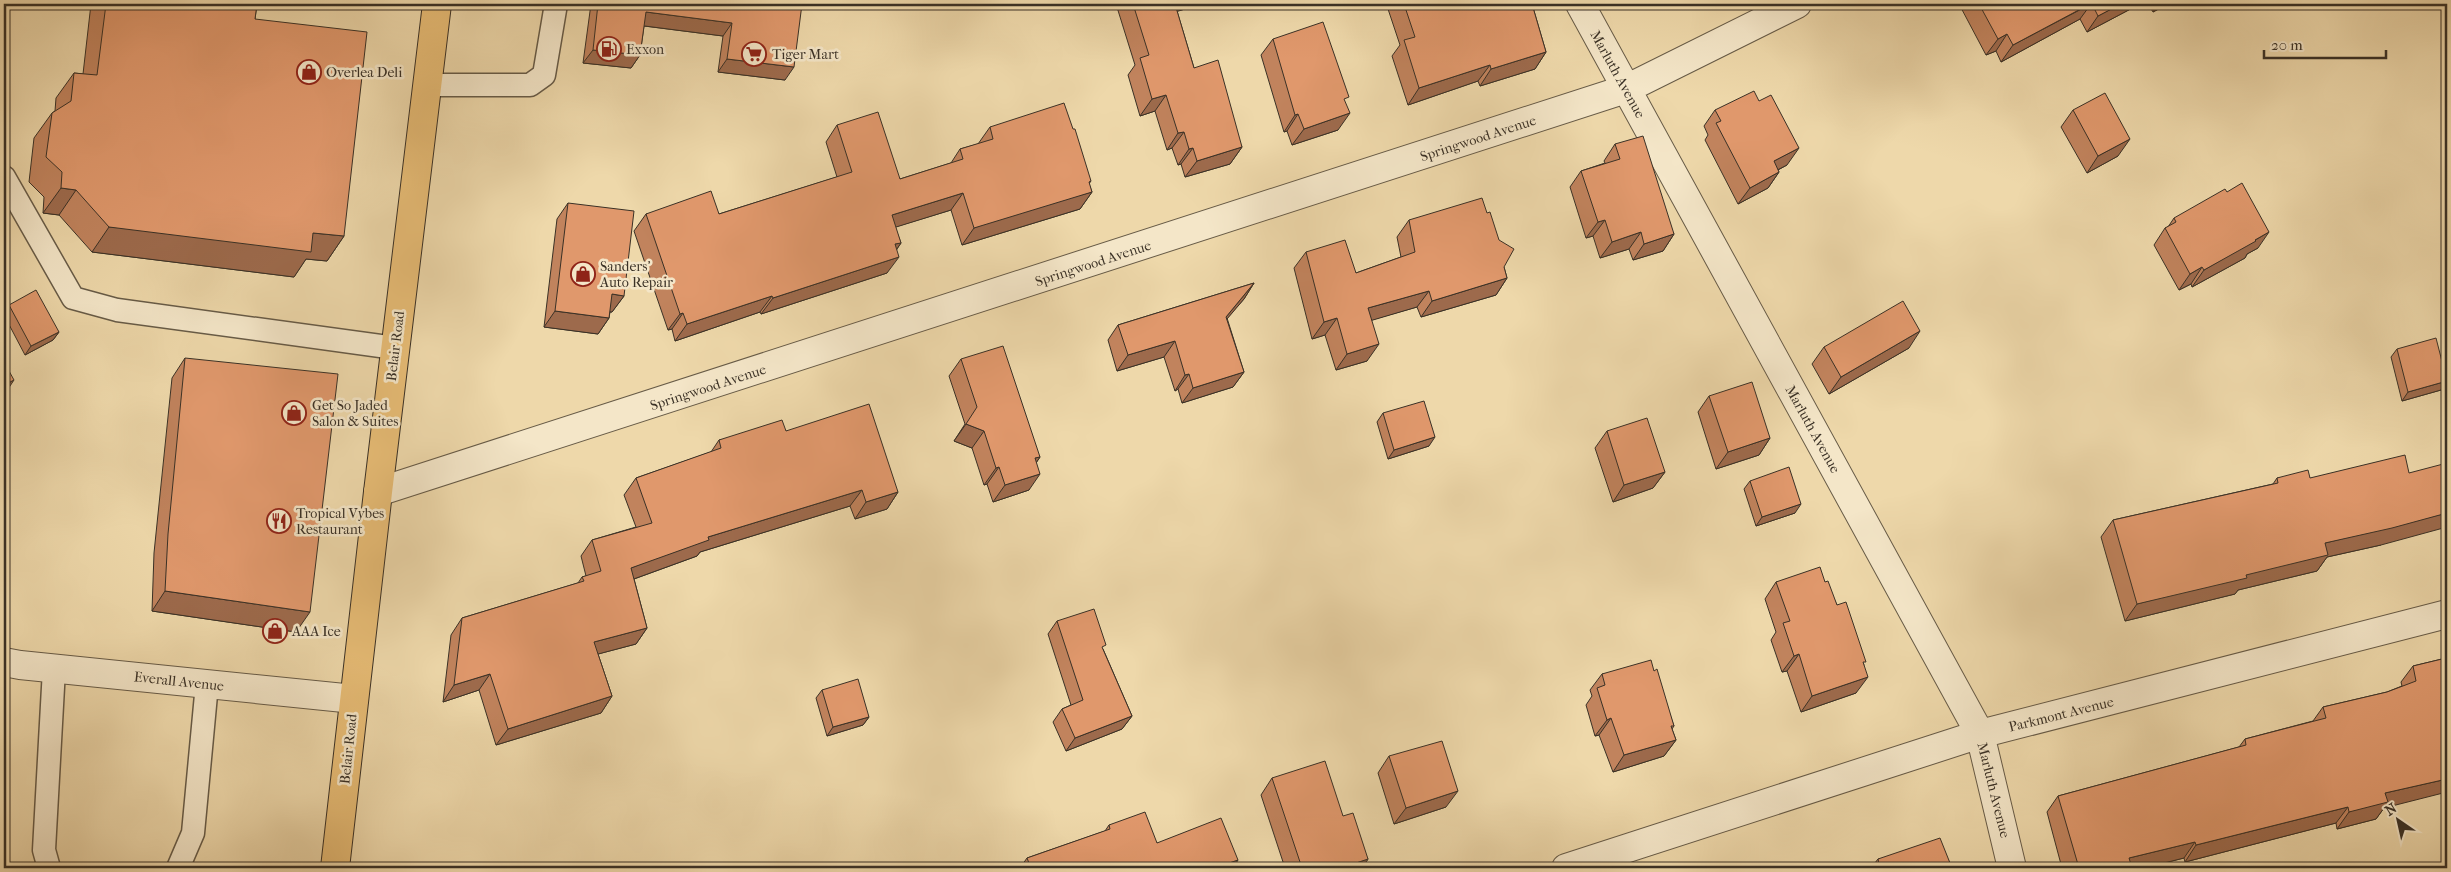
<svg xmlns="http://www.w3.org/2000/svg" width="2451" height="872" viewBox="0 0 2451 872" font-family="'IM FELL French Canon',serif">
<style>
.lines{fill:none;stroke-linecap:round;stroke-linejoin:round}
.lane-casing{stroke:#675b47;stroke-width:25}
.street-casing{stroke:#675b47;stroke-width:30}
.primary-casing{stroke:#3a3126;stroke-width:30}
.lane{stroke:#f4e6c8;stroke-width:22}
.street{stroke:#f4e6c8;stroke-width:28}
.primary{stroke:#e7bc75;stroke-width:28}
.wall{fill:#c1835d;stroke:#3a3126}
.shaded-wall{fill:#9d6a4c;stroke:#3a3126}
.building{fill:#e0986c;stroke:#3a3126}
.labels{text-anchor:middle;stroke-width:5;stroke-linejoin:round;paint-order:stroke}
.poi-label{font-size:14px;fill:#3a3126;stroke:#f4e6c8;text-anchor:start}
.street-label{font-size:14px;fill:#3a3126;stroke:#f4e6c8}
</style>
<rect width="100%" height="100%" fill="#eed8aa"/>
<filter id="stains"><feTurbulence type="fractalNoise" baseFrequency=".004" numOctaves="4"/><feColorMatrix values="0 0 0 0 .2 0 0 0 0 .09 0 0 0 0 .02 0 0 0 .5 -.17"/></filter>
<radialGradient id="worn" r=".72"><stop offset=".6" stop-color="#630" stop-opacity="0"/><stop offset="1" stop-color="#630" stop-opacity=".3"/></radialGradient>
<g class="lines">
<defs>
<path id="lane" d="M427,85H530L544,75L556,4
M4,177L73,298L117,310L395,348
M49,868L44,850L54,669
M178,868L193,833L207,684"/>
<path id="street" d="M1580,4L1980,734L2012,868
M378,492L1626,89L1797,4
M4,662L20,665L354,699
M1566,868L1980,734L2447,614"/>
<path id="primary" d="M335,868L378,492L437,4"/>
</defs>
<use href="#lane" class="lane-casing"/>
<use href="#street" class="street-casing"/>
<use href="#primary" class="primary-casing"/>
<use href="#lane" class="lane"/>
<use href="#street" class="street"/>
<use href="#primary" class="primary"/>
</g>
<path class="wall" d="M91,4H257L255,19L344,236L327,261L306,259L294,277L92,252L59,215L43,213L44,197L29,182L34,138L52,113L55,111L56,98L74,73L83,74Z
M591,4H802L785,80L718,72L723,36L644,26L640,55L631,68L583,63Z
M1116,4H1188L1185,9L1177,11L1194,68L1242,147L1230,164L1185,177L1181,164L1178,165L1172,148L1167,150L1155,111L1140,116L1128,75L1135,65Z
M1389,4H1532L1546,52L1535,69L1480,86L1478,81L1408,105L1392,56L1400,45L1387,6Z
M1657,4H1672L1664,8H1659Z
M1959,4H2140L2087,32L2080,19L2001,62L1996,51L1986,55Z
M2148,4H2168L2153,12Z
M1273,39L1338,130L1292,145L1287,131L1284,132L1261,55Z
M1715,110L1787,165L1778,170L1779,172L1768,188L1738,204L1705,140L1708,135L1704,126Z
M2073,110L2118,156L2087,173L2061,127Z
M837,125L900,179L951,163L960,149L978,144L990,127L1089,184L1092,192L1080,209L962,245L951,210L895,227L901,243L897,249L887,273L761,314L760,312L675,341L672,329L668,330L634,231L646,214H719L837,177L826,142Z
M1615,144L1674,234L1663,251L1633,260L1629,249L1600,258L1593,236L1586,238L1570,187L1581,171L1605,163L1604,161Z
M568,203L624,296L612,312H610L609,318L598,334L544,327L557,219Z
M2174,218L2258,248L2247,254L2245,258L2192,287L2191,284L2179,290L2154,245L2165,228L2168,227Z
M1409,220L1504,267L1507,278L1496,295L1421,317L1417,307L1371,320L1367,361L1336,370L1325,335L1312,339L1294,268L1306,252L1356,273L1401,257L1397,237Z
M1254,283L1244,299L1227,318L1244,372L1233,387L1182,403L1178,389L1175,391L1164,357L1117,371L1108,340L1118,325Z
M9,305L59,332L53,340L25,355L4,315V313Z
M1824,347L1909,348L1829,394L1812,364Z
M2397,349L2441,390L2402,401L2391,357Z
M185,358L296,632L152,611L154,553L172,378Z
M961,359L1040,457L1036,463L1029,490L993,502L987,484L984,485L972,448L954,441L965,424L949,376Z
M1709,396L1770,438L1759,455L1716,469L1698,412Z
M1383,413L1429,446L1388,459L1377,422Z
M786,431L898,492L887,509L855,519L850,506L700,552L697,556L634,579L647,628L636,644L598,654L612,696L601,713L496,745L479,690L443,702L451,635L462,618L578,583L582,577L586,576L581,556L592,540L636,527L624,495L636,478L711,452L719,440Z
M1607,431L1665,472L1653,488L1613,502L1595,448Z
M2277,478H2310L2381,545L2327,557L2317,571L2238,590L2235,594L2125,621L2101,537L2113,520L2273,484Z
M1750,481L1795,513L1756,526L1744,489Z
M1776,582H1825L1837,605L1864,665L1856,693L1801,712L1787,671L1782,672L1771,640L1776,632L1765,599Z
M1057,621L1103,649L1132,716L1122,729L1066,751L1053,722L1062,709L1071,705L1048,634Z
M2442,659L2384,808L2376,819L2337,829L2336,823L2185,862L2184,858L2144,868H2062L2047,812L2058,796L2239,747L2245,739L2313,721L2323,707L2387,692L2402,686L2401,682L2413,666Z
M1654,671L1674,726L1672,729L1676,740L1664,756L1613,772L1599,735L1595,736L1586,705L1592,696L1590,690L1602,674Z
M822,690L869,717L863,725L827,736L816,698Z
M1389,756L1446,807L1394,824L1378,773Z
M1272,778L1343,816L1368,859L1362,868H1285L1261,795Z
M1109,825L1157,843L1238,860L1232,868H1020L1027,858L1105,831Z
M1878,859L1952,868H1871Z"/>
<path class="shaded-wall" d="M854,4H860L852,6Z
M1171,4H1188L1185,9L1162,16Z
M1662,4H1672L1664,8H1659Z
M2091,4L2080,19L2001,62L2013,45Z
M2121,4H2140L2087,32L2098,16Z
M2158,4H2168L2153,12Z
M646,12L732,23L723,36L637,25Z
M2007,34L1996,51L1986,55L1998,39Z
M593,50L640,55L631,68L583,63Z
M1546,52L1535,69L1480,86L1491,69Z
M727,59L794,67L785,80L718,72Z
M1490,65L1478,81L1408,105L1419,88Z
M1166,95L1155,111L1140,116L1152,99Z
M1350,113L1338,130L1292,145L1304,129Z
M1298,114L1287,131L1284,132L1295,115Z
M1184,132L1172,148L1167,150L1178,133Z
M2130,139L2118,156L2087,173L2098,156Z
M1242,147L1230,164L1185,177L1197,161Z
M1193,148L1181,164L1178,165L1189,149Z
M1799,148L1787,165L1762,178L1774,161Z
M1779,172L1768,188L1738,204L1750,188Z
M1091,181L1081,195L1092,192L1080,209L962,245L974,228Z
M61,188L76,190L59,215L43,213Z
M963,193L951,210L880,232L892,215Z
M1605,220L1593,236L1586,238L1598,222Z
M109,227L313,233L344,236L327,261L306,259L294,277L92,252Z
M1641,232L1629,249L1600,258L1612,242Z
M2269,232L2258,248L2247,254L2245,258L2192,287L2204,270Z
M1674,234L1663,251L1633,260L1644,244Z
M901,243L889,260L895,244Z
M899,257L887,273L761,314L773,298Z
M2202,267L2191,284L2179,290L2190,274Z
M1507,278L1496,295L1421,317L1432,301Z
M1254,283L1244,299L1216,332L1226,317Z
M1429,291L1417,307L1356,325L1368,308Z
M612,294L624,296L612,312L601,311Z
M772,296L760,312L675,341L687,324Z
M555,311L609,318L598,334L544,327Z
M683,313L672,329L668,330L680,314Z
M1337,318L1325,335L1312,339L1324,322Z
M1920,331L1909,348L1829,394L1841,377Z
M59,332L53,340L25,355L31,346Z
M1175,341L1164,357L1117,371L1128,355Z
M1379,344L1367,361L1336,370L1347,354Z
M1244,372L1233,387L1182,403L1193,388Z
M1189,374L1178,389L1175,391L1185,375Z
M14,380L4,395V386Z
M2447,381L2441,390L2402,401L2408,392Z
M966,424L984,431L972,448L954,441Z
M1435,437L1429,446L1388,459L1394,450Z
M1770,438L1759,455L1716,469L1728,452Z
M1040,457L1029,473L1035,458Z
M999,467L987,484L984,485L996,468Z
M1665,472L1653,488L1613,502L1624,485Z
M1040,474L1029,490L993,502L1005,485Z
M862,490L850,506L700,552L697,556L620,584L631,568L708,537Z
M898,492L887,509L855,519L866,502Z
M1801,504L1795,513L1756,526L1762,517Z
M2447,513V527L2381,545L2327,557L2317,571L2238,590L2235,594L2125,621L2137,604L2246,575L2325,543Z
M165,591L310,612L296,632L152,611Z
M647,628L636,644L583,658L594,642Z
M1799,654L1787,671L1782,672L1794,656Z
M490,674L479,690L443,702L454,685Z
M1868,677L1856,693L1801,712L1812,696Z
M612,696L601,713L496,745L508,729Z
M1132,716L1122,729L1066,751L1075,738Z
M869,717L863,725L827,736L833,727Z
M1611,718L1599,735L1595,736L1607,720Z
M1676,740L1664,756L1613,772L1624,755Z
M2447,779V792L2384,808L2376,819L2337,829L2349,812L2385,793Z
M1458,791L1446,807L1394,824L1406,808Z
M2348,807L2336,823L2185,862L2196,845Z
M2195,842L2184,858L2144,868H2122L2129,858Z
M1368,859L1362,868H1341Z
M1238,860L1232,868H1214Z"/>
<path class="building" d="M106,4H257L255,19L367,32L344,236L313,233L311,252L109,227L76,190L61,188L62,172L46,157L52,113L71,101L74,73L97,75Z
M598,4H802L794,67L727,59L732,23L646,12L640,55L593,50Z
M1133,4H1175L1194,68L1218,60L1242,147L1197,161L1193,148L1189,149L1184,132L1178,133L1166,95L1152,99L1140,58L1149,55Z
M1404,4H1532L1546,52L1491,69L1490,65L1419,88L1404,40L1415,37Z
M1979,4H2090L2013,45L2007,34L1998,39Z
M2092,4H2121L2098,16Z
M1323,22L1349,97L1344,99L1350,113L1304,129L1298,114L1295,115L1273,39Z
M1754,91L1759,101L1771,95L1799,148L1774,161L1779,172L1750,188L1716,123L1721,121L1715,110Z
M2105,93L2130,139L2098,156L2073,110Z
M1064,103L1073,129H1075L1091,181L1089,182L1092,192L974,228L963,193L892,215L901,243L895,244L899,257L773,298L772,296L687,324L683,313L680,314L646,214L711,191L719,214L852,172L837,125L878,112L900,179L963,159L960,149L993,139L990,127Z
M1643,136L1674,234L1644,244L1641,232L1612,242L1605,220L1598,222L1581,171L1620,159L1615,144Z
M2242,183L2269,232L2255,240L2256,241L2204,270L2202,267L2190,274L2165,228L2176,222L2174,218L2225,189L2227,192Z
M1482,198L1487,213L1490,212L1499,240L1514,249L1504,267L1507,278L1432,301L1429,291L1368,308L1379,344L1347,354L1337,318L1324,322L1306,252L1345,240L1356,273L1415,252L1409,220Z
M568,203L634,211L624,296L612,294L609,318L555,311Z
M1254,283L1226,317L1244,372L1193,388L1189,374L1185,375L1175,341L1128,355L1118,325Z
M36,290L59,332L31,346L9,305Z
M1903,301L1920,331L1841,377L1824,347Z
M2436,338L2447,381L2408,392L2397,349Z
M1003,346L1040,457L1035,458L1040,474L1005,485L999,467L996,468L984,431L966,424L977,407L961,359Z
M185,358L338,374L310,612L165,591L168,534Z
M4,362L14,380L4,385L5,388H4Z
M1752,382L1770,438L1728,452L1709,396Z
M1424,401L1435,437L1394,450L1383,413Z
M869,404L898,492L866,502L862,490L708,537L709,540L631,568L647,628L594,642L612,696L508,729L490,674L454,685L462,618L584,581L582,577L601,571L592,540L652,523L636,478L721,448L719,440L782,420L786,431Z
M1647,418L1665,472L1624,485L1607,431Z
M2405,455L2409,473L2447,463V513L2392,528L2325,543L2328,555L2246,575L2247,578L2137,604L2113,520L2278,483L2277,478L2308,470L2310,478Z
M1789,467L1801,504L1762,517L1750,481Z
M1820,567L1825,582L1828,581L1837,605L1846,602L1866,662H1863L1868,677L1812,696L1799,654L1794,656L1783,623L1790,621L1776,582Z
M1094,609L1106,645L1102,647L1132,716L1075,738L1062,709L1083,700L1057,621Z
M2442,659L2446,673H2447V779L2385,793L2388,802L2349,812L2348,807L2196,845L2195,842L2129,858L2132,868H2079L2058,796L2246,745L2245,739L2326,718L2323,707L2387,692L2416,681L2413,666Z
M1651,660L1654,671L1657,669L1674,726H1671L1676,740L1624,755L1611,718L1607,720L1597,688L1605,685L1602,674Z
M858,679L869,717L833,727L822,690Z
M1442,741L1458,791L1406,808L1389,756Z
M1325,761L1343,816L1353,813L1368,859L1341,868H1302L1272,778Z
M1145,812L1157,843L1221,818L1238,860L1214,868H1031L1027,858L1110,829L1109,825Z
M1940,838L1952,868H1880L1878,859Z
M4,851L13,868H4Z"/>
<defs>
<symbol id="fuel-ring" viewBox="-11 -11 22 22"><circle r="9.5" fill="#f4e6c8" stroke="#8f2418" stroke-width="1.5"/><path d="M-5.5-6h7V0h2V4h1.3V-2.5L3-4.5l.8-.8L6-3V5H2.5V1h-1V6h-7ZM-4.2-4.7v3.2H.2V-4.7Z" fill="#8f2418"/></symbol>
<symbol id="supermarket-ring" viewBox="-11 -11 22 22"><circle r="9.5" fill="#f4e6c8" stroke="#8f2418" stroke-width="1.5"/><path d="M-6-5.5h2.5l.6 2H6L4.5 2H-2.5L-4.4-4H-6ZM-1.5 3.2a1.3 1.3 0 1 0 .1 0ZM3 3.2a1.3 1.3 0 1 0 .1 0Z" fill="#8f2418"/></symbol>
<symbol id="shop-ring" viewBox="-11 -11 22 22"><circle r="9.5" fill="#f4e6c8" stroke="#8f2418" stroke-width="1.5"/><path d="M-5-2.5h2.3a2.7 3.5 0 0 1 5.4 0H5L5.5 6h-11ZM-1.5-2.5h3a1.5 2.3 0 0 0-3 0Z" fill="#8f2418"/></symbol>
<symbol id="restaurant-ring" viewBox="-11 -11 22 22"><circle r="9.5" fill="#f4e6c8" stroke="#8f2418" stroke-width="1.5"/><path d="M-5-6h1v4h1v-4h1v4h1v-4h1v5L-1.5 .5V6h-2V.5L-5-1ZM5-6V6H3V1.5H1.5Q1.5-4 5-6Z" fill="#8f2418"/></symbol>
</defs>
<g fill-rule="evenodd">
<use href="#fuel-ring" x="595" y="35" width="28" height="28"/>
<use href="#supermarket-ring" x="740" y="40" width="28" height="28"/>
<use href="#shop-ring" x="295" y="58" width="28" height="28"/>
<use href="#shop-ring" x="569" y="260" width="28" height="28"/>
<use href="#shop-ring" x="280" y="399" width="28" height="28"/>
<use href="#restaurant-ring" x="265" y="507" width="28" height="28"/>
<use href="#shop-ring" x="261" y="617" width="28" height="28"/>
</g>
<g class="labels">
<g class="poi-label">
<text x="626" y="54">Exxon</text>
<text x="772" y="59">Tiger Mart</text>
<text x="326" y="77">Overlea Deli</text>
<text x="600" y="271">Sanders'<tspan x="600" dy="16">Auto Repair</tspan></text>
<text x="312" y="410">Get So Jaded<tspan x="312" dy="16">Salon &amp; Suites</tspan></text>
<text x="296" y="518">Tropical Vybes<tspan x="296" dy="16">Restaurant</tspan></text>
<text x="292" y="636">AAA Ice</text>
</g>
<g class="street-label">
<text transform="translate(1618 74) rotate(61)" y="5">Marluth Avenue</text>
<text transform="translate(1478 138) rotate(-18)" y="5">Springwood Avenue</text>
<text transform="translate(1093 263) rotate(-18)" y="5">Springwood Avenue</text>
<text transform="translate(395 346) rotate(-83)" y="5">Belair Road</text>
<text transform="translate(708 387) rotate(-18)" y="5">Springwood Avenue</text>
<text transform="translate(1813 429) rotate(61)" y="5">Marluth Avenue</text>
<text transform="translate(179 681) rotate(6)" y="5">Everall Avenue</text>
<text transform="translate(2061 714) rotate(-14)" y="5">Parkmont Avenue</text>
<text transform="translate(348 749) rotate(-84)" y="5">Belair Road</text>
<text transform="translate(1994 790) rotate(76)" y="5">Marluth Avenue</text>
</g>
</g>
<rect width="2451" height="872" fill="none" stroke="#eed8aa" stroke-width="20"/>
<rect x="5" y="5" width="2441" height="862" fill="none" stroke="#3a3126" stroke-width="2.5"/>
<rect x="10" y="10" width="2431" height="852" fill="none" stroke="#3a3126"/>
<g transform="translate(2398 820) rotate(326)" stroke="#f4e6c8" stroke-width="4" paint-order="stroke">
<path d="M0-4L9 19L0 12L-9 19Z" fill="#3a3126"/>
<text y="-8" font-size="14" font-weight="bold" text-anchor="middle" fill="#3a3126">N</text>
</g>
<path d="M2264 50v8h122v-8" fill="none" stroke="#3a3126" stroke-width="2.5"/>
<text x="2271" y="50" font-size="15" fill="#3a3126" stroke="#f4e6c8" stroke-width="4" paint-order="stroke">20 m</text>
<rect width="100%" height="100%" filter="url(#stains)"/>
<rect width="100%" height="100%" fill="url(#worn)"/>
</svg>
